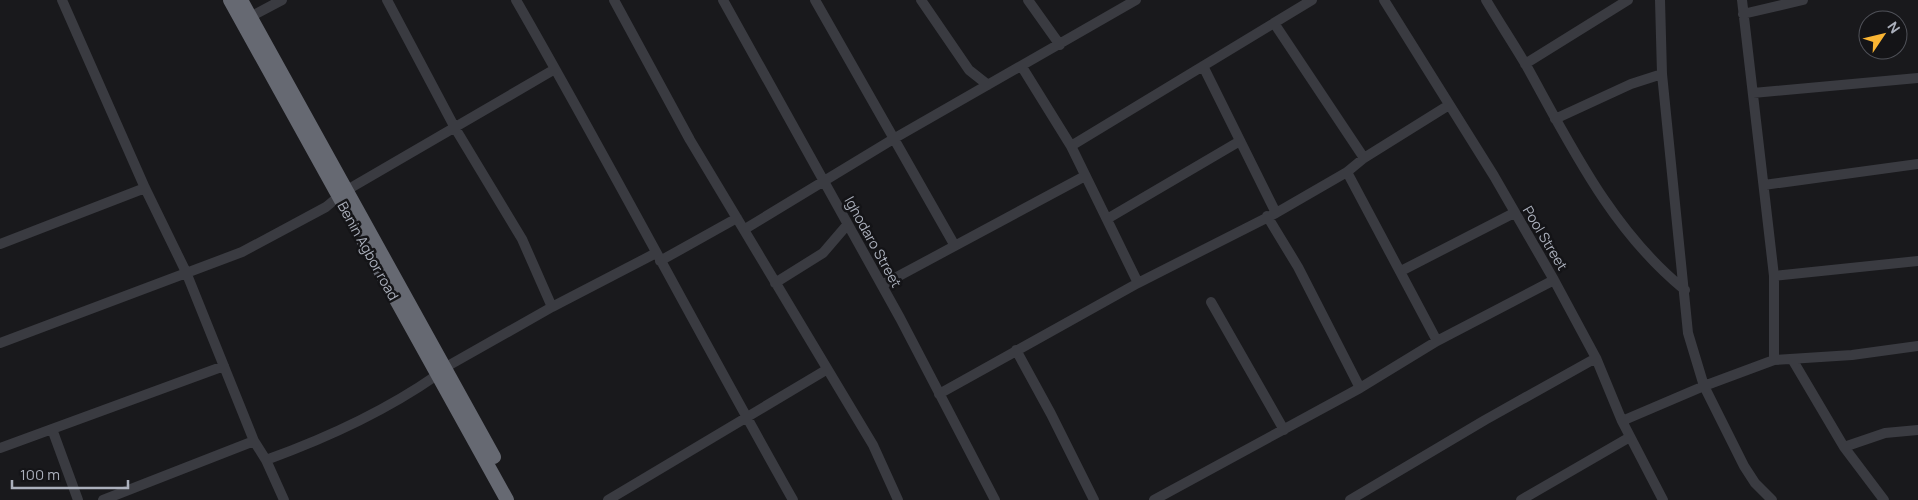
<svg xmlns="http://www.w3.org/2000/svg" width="1918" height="500" viewBox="0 0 1918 500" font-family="Manrope,sans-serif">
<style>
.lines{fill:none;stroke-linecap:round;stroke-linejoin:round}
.minor{stroke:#3a3b41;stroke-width:10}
.highway{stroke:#666972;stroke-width:14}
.labels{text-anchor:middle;stroke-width:5;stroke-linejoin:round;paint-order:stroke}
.street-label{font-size:14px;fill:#abb0bc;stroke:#141417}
</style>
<rect width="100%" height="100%" fill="#19191c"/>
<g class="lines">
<path class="minor" d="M62,0L145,188L186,272L254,441L266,460L284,500
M387,0L455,128L522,239L552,307
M516,0C611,165 699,334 793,500
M614,0L690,140L873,445L898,500
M723,0L900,318L995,500
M815,0L955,246
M921,0L969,70L988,85
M1028,0L1060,45
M1384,0L1494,176L1554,280L1596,358L1622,421L1663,500
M1486,0C1499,22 1513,43 1526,65C1571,146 1612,231 1685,290
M1660,0L1662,74L1688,333L1704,386L1744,466L1755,483L1772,500
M1742,0L1774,276V360
M1743,14L1803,0
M250,17L282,0
M1274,23L1364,158
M1525,64L1628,0
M1203,66L1276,213
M1022,67L1071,146L1138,283
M1753,93L1918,78
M1555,119L1631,84L1662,74
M1071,146L1312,0
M1347,172L1437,341
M1764,185L1918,164
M347,190L555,69
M1267,216L1298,267L1360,388
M1107,219L1240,141
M745,229L895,138L1136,0
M0,244L145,188
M660,261L737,218
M1401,271L1514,213
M1774,276L1918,261
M775,283L823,253L847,225
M882,285L1085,176
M1211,302L1284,430
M0,343L242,252L326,207L338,197
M1016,350L1051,414L1094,500
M1792,359L1844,447L1884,500
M446,367L552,307L656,253
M939,394L1138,283L1276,213L1347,172L1364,158L1449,105
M1622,421L1704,386L1774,360L1852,355L1918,346
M52,429L78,500
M1844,447L1885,433L1918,430
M0,448L224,366
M266,460C327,438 384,412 437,375
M103,500L254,441
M608,500L826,370
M1154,500L1360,388L1437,341L1554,280
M1350,500L1485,420L1596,358
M1521,500L1630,437"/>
<path class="highway" d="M230,0L507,500
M241,0L494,457"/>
</g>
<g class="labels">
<g class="street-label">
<text transform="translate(1545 238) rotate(59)" y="5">Pool Street</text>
<text transform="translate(873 242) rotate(61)" y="5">Ighodaro Street</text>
<text transform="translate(368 251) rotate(61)" y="5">Benin Agbor road</text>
</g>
</g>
<g transform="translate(1883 35) rotate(55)"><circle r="24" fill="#141417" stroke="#505259"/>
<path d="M0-4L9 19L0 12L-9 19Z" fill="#fab533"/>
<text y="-8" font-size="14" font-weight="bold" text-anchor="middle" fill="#abb0bc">N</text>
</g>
<path d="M12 480v8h116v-8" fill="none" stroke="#abb0bc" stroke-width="2.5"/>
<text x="20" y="480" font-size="15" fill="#abb0bc" stroke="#141417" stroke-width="4" paint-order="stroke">100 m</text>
</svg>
